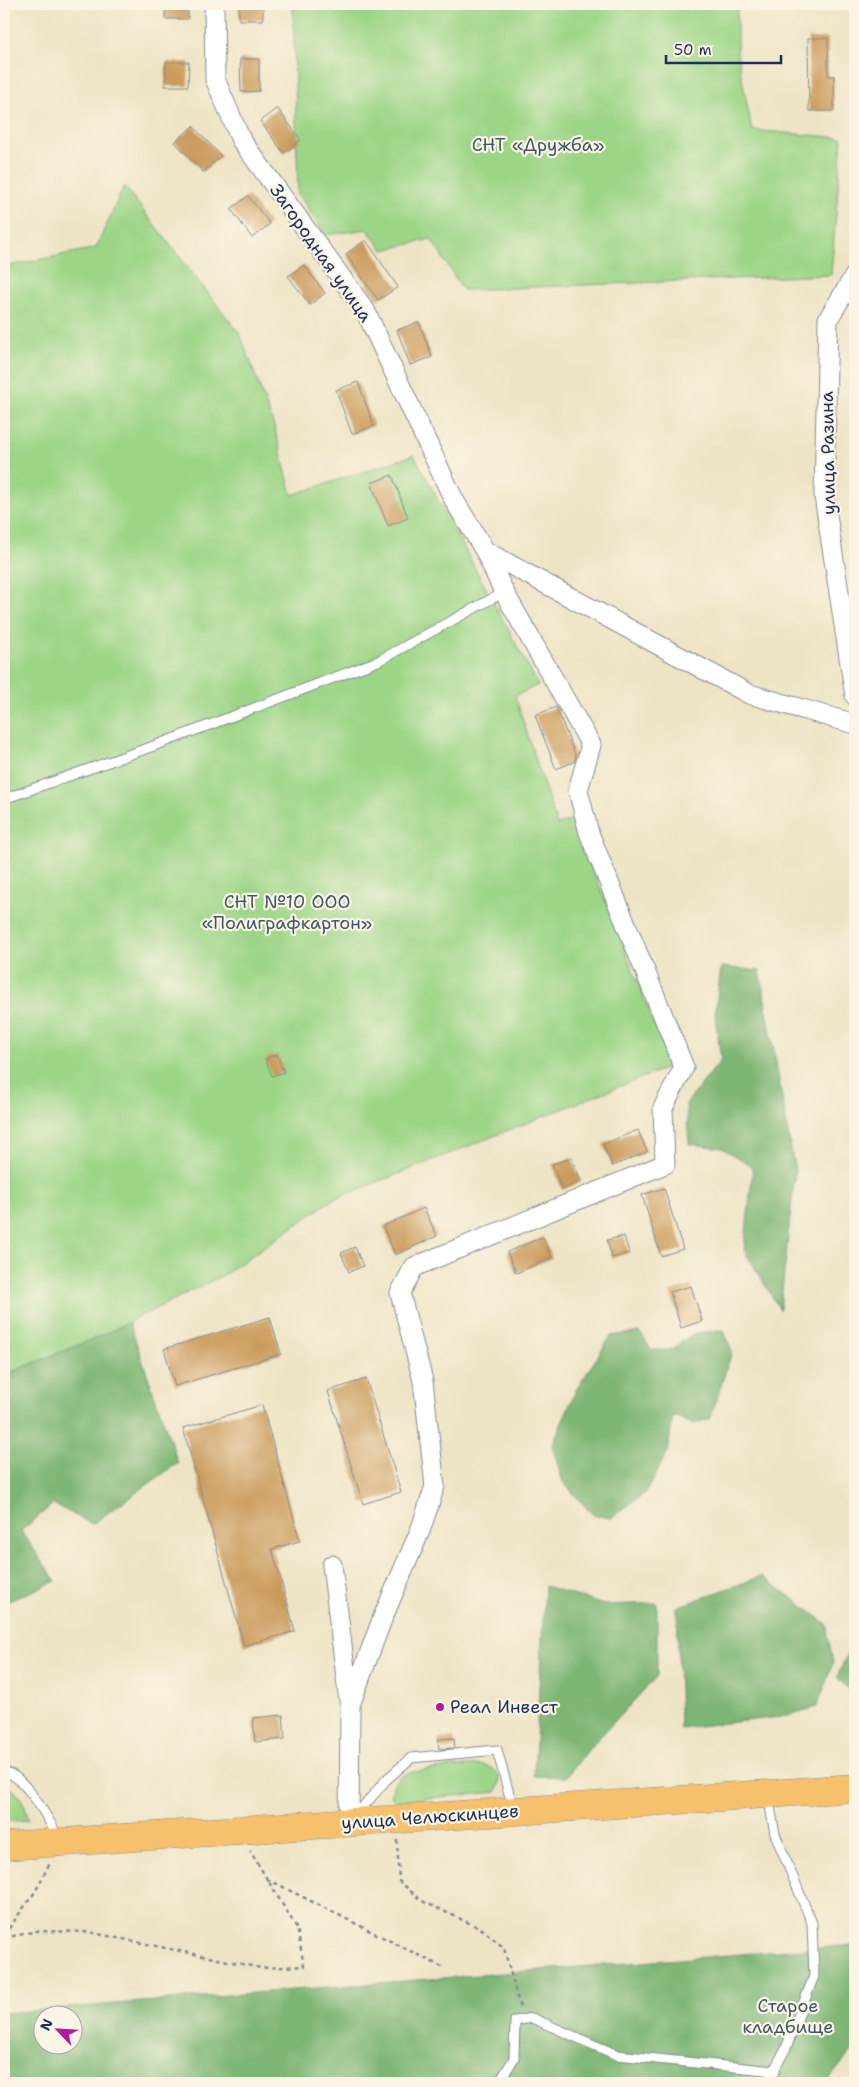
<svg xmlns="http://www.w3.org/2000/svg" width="859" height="2087" viewBox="0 0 859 2087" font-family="'Shantell Sans',sans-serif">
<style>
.green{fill:#9dd587;stroke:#5c8272}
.forest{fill:#7eb674;stroke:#4c7269;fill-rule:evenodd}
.building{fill:#ca9b5c}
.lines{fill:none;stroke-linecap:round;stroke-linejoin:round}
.service-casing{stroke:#848a92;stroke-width:11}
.minor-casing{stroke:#848a92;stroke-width:21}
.primary-casing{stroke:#848a92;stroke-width:29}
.path{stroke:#848a92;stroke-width:2.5;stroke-dasharray:4 4;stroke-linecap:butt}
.service{stroke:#fff;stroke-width:9}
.minor{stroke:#fff;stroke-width:19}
.primary{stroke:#f7c06c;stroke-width:28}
.poi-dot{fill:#b5179e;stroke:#fcf5e5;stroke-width:2}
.labels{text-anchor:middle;stroke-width:4.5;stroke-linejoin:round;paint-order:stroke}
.park-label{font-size:18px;fill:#3c5868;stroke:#fcf5e5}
.street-label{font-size:18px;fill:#1b2f5e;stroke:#fcf5e5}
.poi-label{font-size:18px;fill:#1b2f5e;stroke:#fcf5e5;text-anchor:start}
</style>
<rect width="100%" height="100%" fill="#fcf5e5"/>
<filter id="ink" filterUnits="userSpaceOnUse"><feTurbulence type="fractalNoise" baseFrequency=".02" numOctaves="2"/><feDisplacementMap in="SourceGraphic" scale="10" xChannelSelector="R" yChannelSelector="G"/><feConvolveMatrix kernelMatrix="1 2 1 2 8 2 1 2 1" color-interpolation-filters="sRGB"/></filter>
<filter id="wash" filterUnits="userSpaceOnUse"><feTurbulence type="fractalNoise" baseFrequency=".0096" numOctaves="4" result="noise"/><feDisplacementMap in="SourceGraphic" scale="20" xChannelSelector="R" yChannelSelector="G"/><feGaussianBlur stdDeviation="1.12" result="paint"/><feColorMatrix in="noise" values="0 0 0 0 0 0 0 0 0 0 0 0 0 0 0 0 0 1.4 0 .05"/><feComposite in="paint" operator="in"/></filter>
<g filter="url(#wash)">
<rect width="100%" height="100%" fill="#eee4c5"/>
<path class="green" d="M293,4H737V53L752,130L842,138L831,275L463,290L431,239L383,250L367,229L325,235L298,194Z
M124,186L240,334L274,426L292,495L414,455L538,685L515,696L557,825L573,819L671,1066L332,1200L225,1274L103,1335L4,1375V267L96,248Z
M478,1765C494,1766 506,1775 496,1792L395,1801L392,1798C391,1790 393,1782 400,1777C410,1769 462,1767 478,1765Z
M4,1784C19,1791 26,1804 28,1820L4,1822Z"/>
<path class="forest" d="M721,967L760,971L795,1172L780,1310L744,1250L753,1167L722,1148L689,1144L686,1104L721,1060L715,1014Z
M129,1322L178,1463L92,1524L53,1504L21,1531L56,1581L4,1603V1375L103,1335Z
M724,1330L732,1352L710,1419L692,1424L673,1415L668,1451L646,1492L611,1518L593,1515L563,1482L552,1446L576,1390L611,1336L640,1332L651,1350H671L694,1333Z
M762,1576L826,1623L833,1663L817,1707L781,1717L680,1728L677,1607Z
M545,1586L604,1605L657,1603V1676L596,1741L566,1777L534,1776Z
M855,1636V1696L837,1677Z
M855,1945V2047L826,2083H4V2013ZM42,2014H72V2044H42Z"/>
<g id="blocks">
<path class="building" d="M165,4H188V19H165Z
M239,4H263V20H239Z
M808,38H828V76H834V111H809Z
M240,59H259V91L241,92Z
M166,62H189L188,86H165Z
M277,108L301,140L284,153L260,121Z
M193,126L221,156L203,172L175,142Z
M248,196L270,224L252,238L231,209Z
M366,240L398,287L378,300L346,254Z
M304,265L325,293L310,305L288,276Z
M419,322L432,357L410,365L397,330Z
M358,382L374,426L352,434L336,390Z
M392,475L408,518L388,526L371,483Z
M556,707L576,757L574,762L556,769L535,715Z
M277,1054L284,1072L272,1076L265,1059Z
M638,1130L647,1152L612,1166L603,1144Z
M572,1158L581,1182L562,1190L552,1164Z
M664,1188L683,1249L661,1256L642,1195Z
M424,1208L437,1236L395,1255L383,1226Z
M624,1236L629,1253L612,1258L607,1240Z
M543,1237L552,1258L516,1273L507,1252Z
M355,1247L363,1266L349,1272L341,1253Z
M691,1286L702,1321L681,1328L670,1292Z
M270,1317L281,1354L175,1386L164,1349Z
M366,1379L401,1492L363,1504L328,1391Z
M262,1405L300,1541L272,1549L295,1631L244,1646L183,1428Z
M283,1715L285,1739L255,1742L253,1718Z
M454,1738L455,1748L439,1749L438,1739Z"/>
</g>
</g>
<g filter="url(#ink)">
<use href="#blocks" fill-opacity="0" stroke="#848a92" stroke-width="1"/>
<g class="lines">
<defs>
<path id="service" d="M4,799L162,743L378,661L504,592
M4,1772C24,1774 50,1821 58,1838
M355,1816L387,1779L411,1758L497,1750L513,1808
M499,2083L514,2058L515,2021L532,2018L617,2055L775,2071
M767,2083L786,2048L814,1976L812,1923L775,1834L768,1796"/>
<path id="minor" d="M214,4L215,79L241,140L365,310L454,500L485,551L504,592L591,745L578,790L589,833L684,1067L663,1108L665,1164L414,1267L400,1293L423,1381L435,1486L420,1531L383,1617L350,1705L349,1823
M855,275L828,319L824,496L855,696
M485,551L749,694L855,724
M332,1565L349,1701"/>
<path id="primary" d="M4,1846L855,1788"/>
</defs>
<use href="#service" class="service-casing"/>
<use href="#minor" class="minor-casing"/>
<use href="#primary" class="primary-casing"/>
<path class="path" d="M397,1840L399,1881L422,1901L482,1929L504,1948L520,2008
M267,1879L444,1968
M4,1935L35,1892L50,1863
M4,1938L37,1931L89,1932L261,1968L304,1966L297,1928L250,1851"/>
<use href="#service" class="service"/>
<use href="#minor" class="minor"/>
<use href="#primary" class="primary"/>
</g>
</g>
<circle class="poi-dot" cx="440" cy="1707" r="5"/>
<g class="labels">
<g class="park-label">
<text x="538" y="151">СНТ «Дружба»</text>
<text x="287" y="908">СНТ №10 ООО<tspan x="287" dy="21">«Полиграфкартон»</tspan></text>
<text x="788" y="2012">Старое<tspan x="788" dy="21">кладбище</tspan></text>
</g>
<g class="street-label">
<text transform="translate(321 253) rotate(55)" y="6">Загородная улица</text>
<text transform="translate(828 453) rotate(-91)" y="6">улица Разина</text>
<text transform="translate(430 1817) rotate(-4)" y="6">улица Челюскинцев</text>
</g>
<g class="poi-label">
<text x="450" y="1713">Реал Инвест</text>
</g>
</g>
<rect width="859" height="2087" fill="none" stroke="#fcf5e5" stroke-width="20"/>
<g transform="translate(58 2030) rotate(295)"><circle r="24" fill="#fcf5e5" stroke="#a2a6af"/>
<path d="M0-4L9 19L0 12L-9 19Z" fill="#b5179e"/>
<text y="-8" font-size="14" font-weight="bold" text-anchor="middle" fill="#1b2f5e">N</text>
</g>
<path d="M666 55v8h115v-8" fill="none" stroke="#1b2f5e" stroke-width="2.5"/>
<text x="674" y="55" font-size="15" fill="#1b2f5e" stroke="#fcf5e5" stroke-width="4" paint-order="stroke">50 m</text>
</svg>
